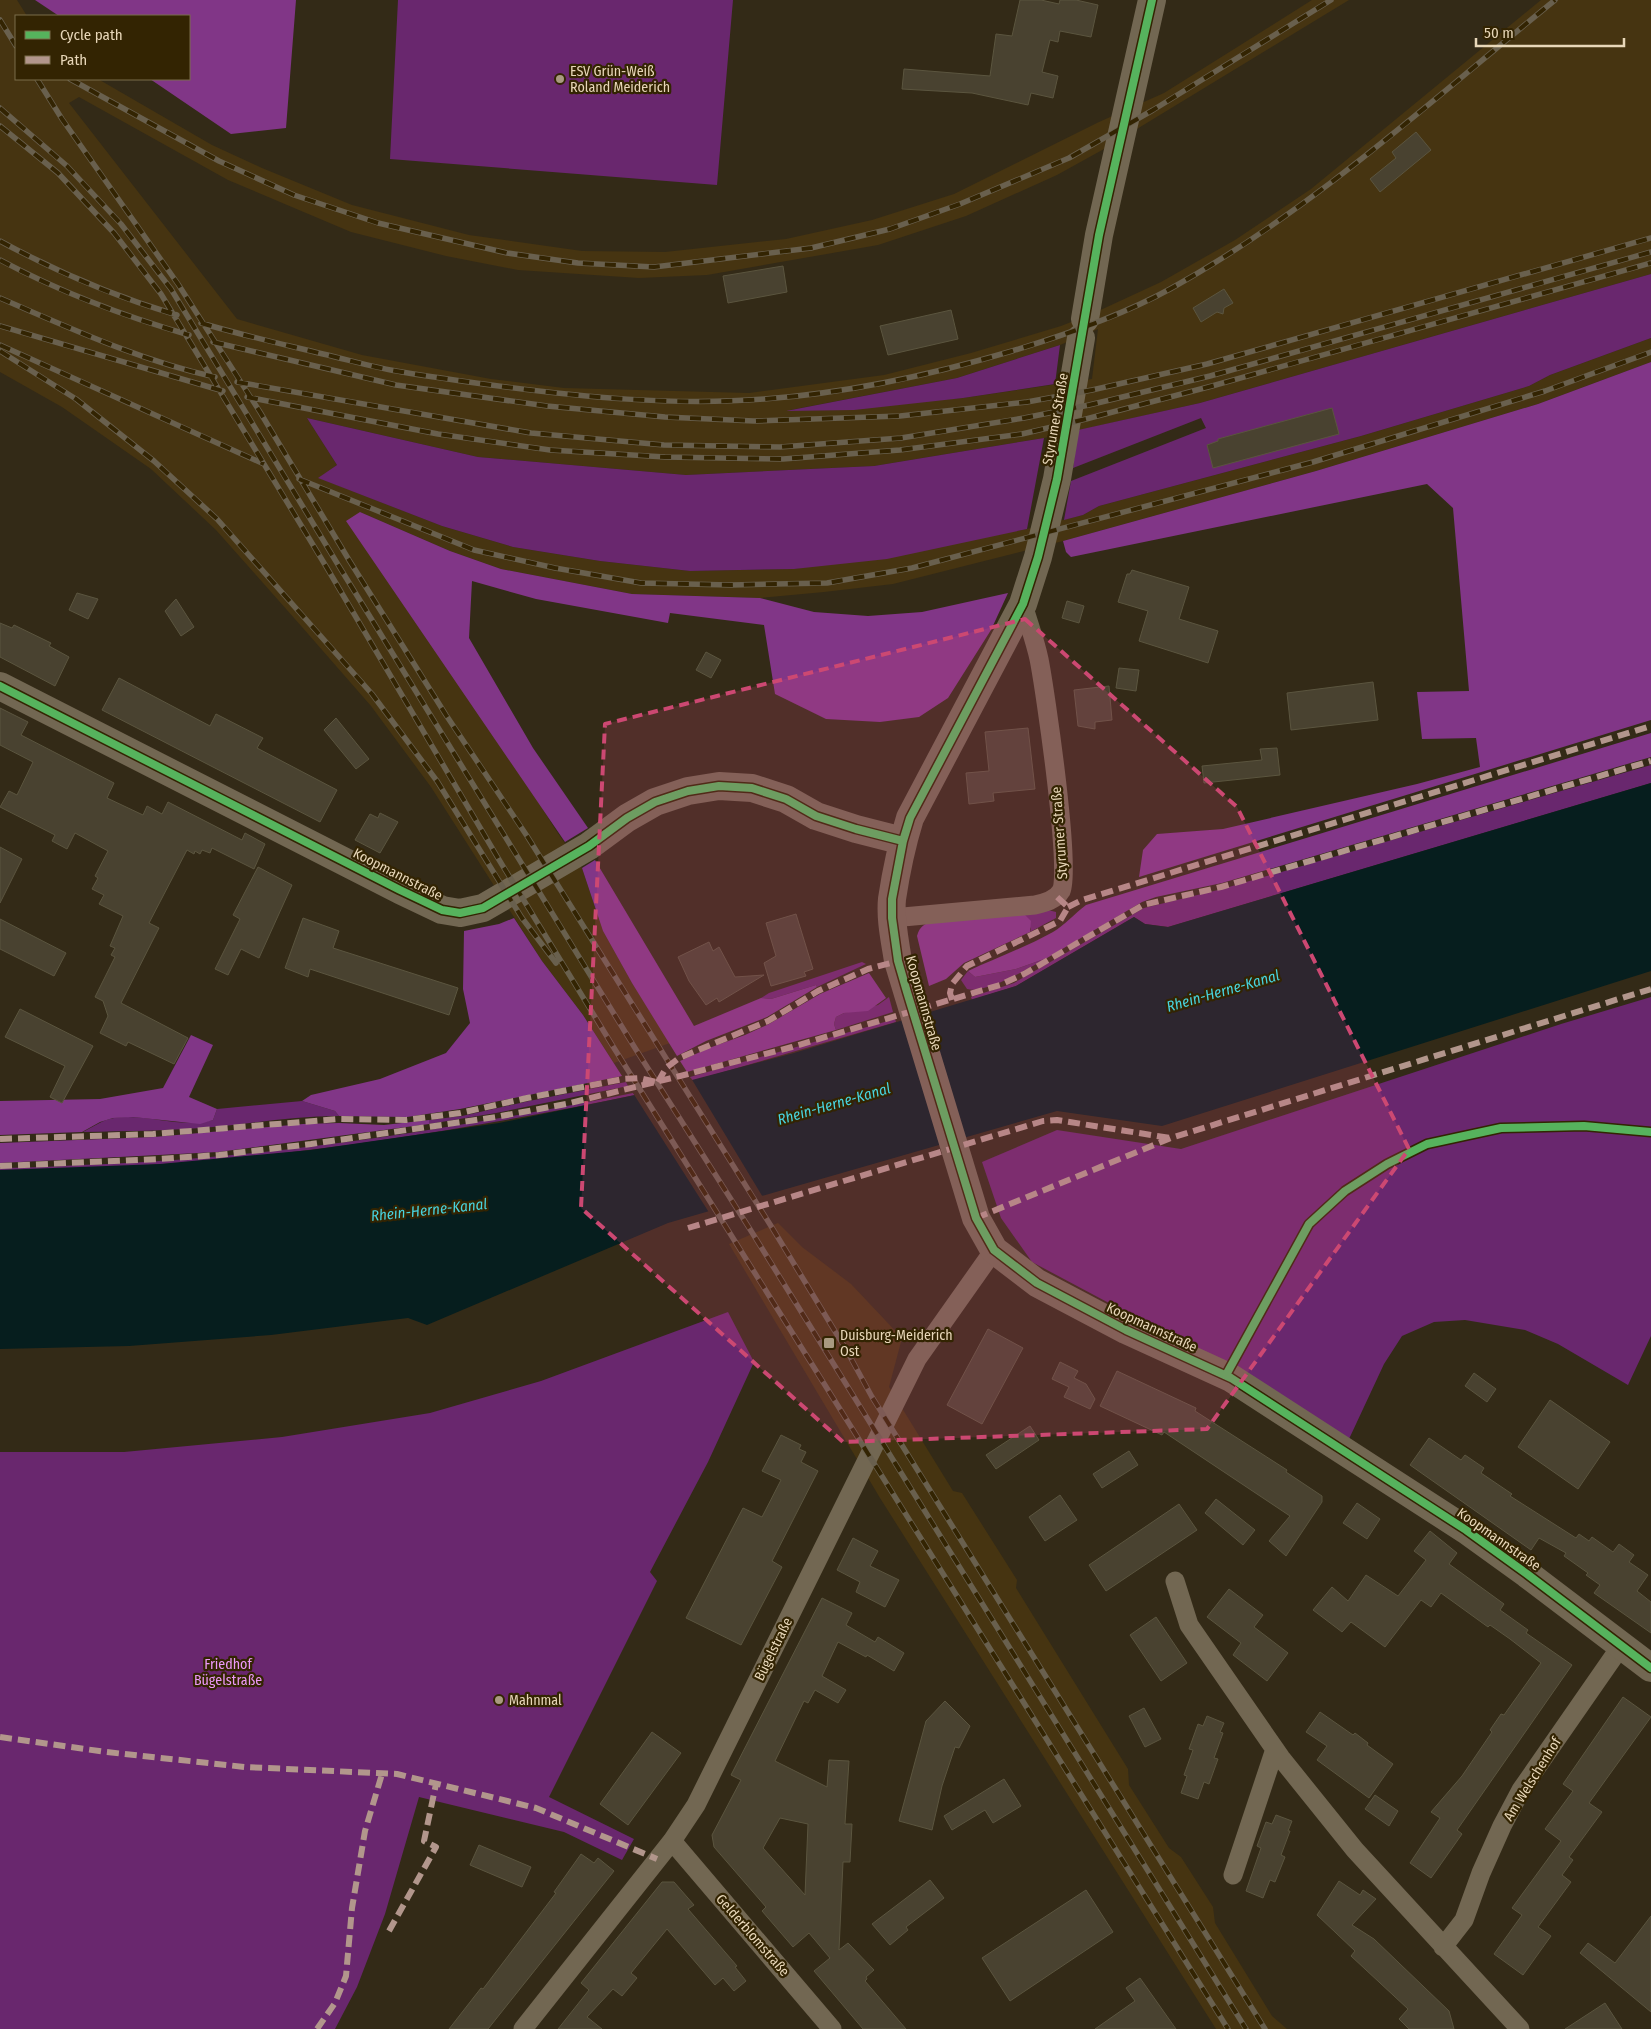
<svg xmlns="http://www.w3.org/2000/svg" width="1651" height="2029" viewBox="0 0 1651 2029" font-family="'Fira Sans Condensed',sans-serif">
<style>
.built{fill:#463411;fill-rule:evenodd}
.green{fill:#69276e}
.forest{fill:#813687}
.water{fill:#061e1e}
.pier{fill:#332a17}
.building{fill:#494230;stroke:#5b553f;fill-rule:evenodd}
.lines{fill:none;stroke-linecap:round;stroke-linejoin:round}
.street{stroke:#726752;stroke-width:19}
.secondary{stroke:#726752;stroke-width:28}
.rail-casing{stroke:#69604e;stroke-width:5.5}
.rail{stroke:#332402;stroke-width:4;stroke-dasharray:11;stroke-linecap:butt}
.quiet{stroke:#b2968c;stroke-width:6;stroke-dasharray:12 6;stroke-linecap:butt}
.cycleway-casing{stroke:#332402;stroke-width:11}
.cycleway{stroke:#56b35d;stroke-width:8}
.marked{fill:#cc4872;fill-opacity:0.2;stroke:#cc4872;stroke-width:4;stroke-dasharray:10 6;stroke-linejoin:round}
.poi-dot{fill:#a99a80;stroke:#332402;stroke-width:2}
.labels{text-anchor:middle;stroke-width:4.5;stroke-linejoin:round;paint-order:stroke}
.poi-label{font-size:14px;fill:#e8d7b9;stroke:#332402;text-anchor:start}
.street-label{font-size:14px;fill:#e8d7b9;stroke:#332402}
.park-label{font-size:14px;fill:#ed99f9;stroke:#332402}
.water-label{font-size:15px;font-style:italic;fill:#48d5e0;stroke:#332402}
</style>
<rect width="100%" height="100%" fill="#332a17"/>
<path class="built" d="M0,0H17L27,16H16V79H98L212,145L262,168L352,205L469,235L582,251L665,252L786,239L872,220L954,194L1099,122L1164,93L1312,0H1349L1104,149L1057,175L966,216L878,245L707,275L639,278L518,270L446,256L351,232L228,180L79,97L69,103L237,319L362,355L491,379L564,388L749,393L884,375L971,353L1061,326L1094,313L1161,282L1235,240L1311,189L1541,0H1651V274L1200,403L1044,438L874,466L686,475L478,457L307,418L337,465L319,478L442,526L513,547L600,561L690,571L794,569L1027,529L1083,515L1099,506L1361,436L1529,386L1550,375L1651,338V362L1538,404L1316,471L1063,541L893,584L824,592L760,598L632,594L501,569L450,551L360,512L555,829L582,868L603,931L632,983L670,1043L614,1063L583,1015L542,961L431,787L371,706L302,627L216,530L151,469L62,407L0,372ZM1098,329L1092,379L963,398L790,410L957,378L1060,345Z
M778,1223L802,1247L851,1284L902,1338L889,1387L953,1491L962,1493L1017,1580L1016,1588L1128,1769L1129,1785L1169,1848L1181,1857L1213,1907L1215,1923L1272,2016L1287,2029H1216L880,1498L729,1244Z"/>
<path class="green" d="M398,0H733L717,185L390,159Z
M1651,274V338L1550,375L1529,386L1361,436L1099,506L1083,515L1064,520L1071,481L1206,428L1201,418L1073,468L1078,430L1200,403Z
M1060,345L1055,384L963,398L854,410L786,411L957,378Z
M307,418L478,457L686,475L874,466L1044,438L1027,529L887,559L794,569L690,571L600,561L513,547L442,526L318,478L337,465Z
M1651,765V783L1168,927L1145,924L1134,917L1016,986L972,1000L971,997L1014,983L1144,908L1222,889Z
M1048,910L1056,912V918L1030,932L1031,929L1023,913Z
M1047,958C1029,968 987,994 967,989L961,980L968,971L975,977L1016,969Z
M862,962L866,964L817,987L816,985L771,999L761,998L769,993Z
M889,997L893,1012L836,1030L834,1024L836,1017L844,1013L878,1005Z
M1651,997V1336L1628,1385L1558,1344L1525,1330L1465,1320L1434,1322L1402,1336L1384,1364L1349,1439L1233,1366L1154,1327L1032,1262L1001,1218L982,1162L1057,1130L1181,1149L1561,1024Z
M895,1019L896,1022L692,1081L690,1077Z
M626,1082L628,1086L496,1113L429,1124V1120L462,1116L529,1101Z
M633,1093L635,1095C426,1138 214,1170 0,1170V1168C35,1168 71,1165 106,1164C285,1156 458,1128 633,1093Z
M302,1101L335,1111L339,1116C295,1116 256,1123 213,1127C170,1131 126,1131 83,1132C93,1127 102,1120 114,1118C147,1113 180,1129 213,1120L217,1109Z
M728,1312L754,1362L708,1462L650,1572L657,1581L549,1797L634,1839L622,1860L564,1832L419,1797L385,1914L357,1987L335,2029H0V1452H124L282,1437L430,1413L541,1381Z"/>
<path class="forest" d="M35,0H296L286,128L231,134L150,79H189V16H59Z
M1651,362V720L1139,877L1143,850L1157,834L1223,829L1417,784L1480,767L1476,738L1422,739L1417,692L1469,691L1453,508L1427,484L1071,557L1066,552L1063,541L1316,471L1538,404Z
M360,512L450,551L501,569L632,594L760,598L814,612L868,616L922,612L1008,593L991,630L948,698L919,717L880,722L826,719L775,694L764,625L670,613L668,623L536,599L472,581L469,638L533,748L588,828L565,842L346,521Z
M1651,733V757L1222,883L1156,897L1142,902L1047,958L1016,969L975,977L968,971C996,958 1026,947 1053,932C1065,925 1074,914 1086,905Z
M595,860L694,1026L761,998L771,999L816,985L817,987L767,1017L706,1041L677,1056L632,983L603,931L582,868Z
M1023,913L1031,921L1030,932L964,963L946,979L929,986L917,936C920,926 924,924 933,921Z
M514,918L542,961L583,1015L622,1076L460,1109L407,1117L339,1116L335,1111L302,1101L311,1095L380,1079L446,1053L470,1023L463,989L464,931L499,924Z
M869,973L886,998L868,1011L844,1013L836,1017L834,1024L836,1030L687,1072L680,1061L709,1048L745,1035L769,1024L820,994Z
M191,1035L213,1045L189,1097L217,1109L213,1120L200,1124L133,1117L113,1118L100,1122L82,1132L0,1135V1101L100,1099L163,1088Z
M429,1120V1124L218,1152L0,1163V1143L154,1137L303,1124L339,1123L384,1125Z"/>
<path class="water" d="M1651,783V971L1162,1126L1057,1111L668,1223L427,1325L408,1318L271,1335L129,1346L0,1349V1170L160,1164L311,1150L499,1123L635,1095L794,1053L1016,986L1134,917L1145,924L1168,927Z"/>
<path class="pier" d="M691,1078L764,1199L710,1214L633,1093Z"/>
<path class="building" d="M1020,0H1041L1059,4L1060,0H1076L1098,5L1091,37L1060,31L1058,42L1050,40L1042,72L1058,76L1053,98L1031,93L1028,105L972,93L902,89L904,69L990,76L996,34L1012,36Z
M1416,132L1431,150L1380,192L1370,179L1396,158L1392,152Z
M783,266L787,292L728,303L723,276Z
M1224,289L1233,303L1224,308L1223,314L1217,312L1201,322L1193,308Z
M951,310L958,339L888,355L880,326Z
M1332,408L1339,434L1213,468L1207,445L1218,441V439Z
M1132,570L1189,587L1179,619L1218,631L1208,663L1139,641L1148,611L1118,602L1127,574H1130Z
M77,593L98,599L88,619L69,610Z
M176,599L194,627L181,636L165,611Z
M1067,601L1084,606L1079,623L1062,618Z
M0,623L12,628L14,625L51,643L49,646L69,657L55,686L0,657Z
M706,652L721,660L711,678L696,670Z
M1119,668L1139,670L1136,691L1116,688Z
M119,678L210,726L216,714L263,738L257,748L337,790L320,822L102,710Z
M1373,682L1378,720L1291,730L1287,693Z
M1109,686L1112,720L1095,722V729L1078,726L1074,690Z
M0,708L28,722L21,735L114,783L107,798L143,815L147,806L162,814L168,802L242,840L245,833L265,844L254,869L212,848L210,853L202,850L200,854L195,851L194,854L187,850L149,923L159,928L121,1003L188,1038L174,1064L128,1042L126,1046L100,1033L108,1016L103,1001L95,997L115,957L111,955L115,948L110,946L123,916L99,904L104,895L92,889L98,878L95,876L108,851L75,833L67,849L52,841L55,835L0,807L9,791L17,795L33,762L0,745Z
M336,718L369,759L356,769L324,730Z
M1028,728L1035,789L993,793L994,801L969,804L966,773L989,771L985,732Z
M1277,748L1280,775L1204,783L1202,766L1262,760L1260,749Z
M380,813L398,822L380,853L355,840L370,814L378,818Z
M0,847L22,859L0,903Z
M258,867L292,885L259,958L241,949L228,975L215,969L240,919L233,915Z
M796,914L813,969L804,972L806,976L771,986L764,963L776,956L766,923Z
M303,918L339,931L333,948L458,988L449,1015L310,969L308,977L285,968Z
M0,919L66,953L54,976L0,949Z
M709,942L713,951L719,947L735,977L764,975L719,1002L717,998L706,1005L689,981L678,957Z
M20,1009L93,1046L62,1103L50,1097L65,1066L5,1037Z
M988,1329L1023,1348L982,1424L947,1405Z
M1060,1362L1078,1371L1074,1378L1086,1384L1095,1399L1090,1409L1064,1397L1069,1387L1052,1379Z
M1117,1371L1196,1408L1195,1411L1287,1470L1286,1472L1322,1496V1502L1286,1556L1269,1541L1290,1516L1164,1432L1162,1435L1100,1406Z
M1474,1373L1496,1389L1487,1402L1465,1386Z
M1550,1400L1610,1442L1578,1489L1518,1447Z
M1030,1426L1039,1440L996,1469L986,1455Z
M781,1435L801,1445L799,1449L806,1452L801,1462L818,1471L772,1561L782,1567L741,1645L686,1618L743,1508L762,1517L781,1480L762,1471Z
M1429,1438L1461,1460L1465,1455L1484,1468L1481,1473L1512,1494L1510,1496L1576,1538L1579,1534L1589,1541L1592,1537L1613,1552L1619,1544L1634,1555L1629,1562L1648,1575L1637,1591L1651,1602V1633L1594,1593L1600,1585L1586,1575L1588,1573L1564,1556L1566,1553L1539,1538L1531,1550L1410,1465Z
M1129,1451L1138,1465L1102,1488L1093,1474Z
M1060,1495L1077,1520L1045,1541L1029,1517Z
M1216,1499L1255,1530L1243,1545L1205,1513Z
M1357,1503L1380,1519L1367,1539L1343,1523Z
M1179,1504L1197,1530L1106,1591L1089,1565Z
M1430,1531L1457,1553L1449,1564L1504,1604L1500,1610L1528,1630L1526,1633L1572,1665L1457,1830L1462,1834L1431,1878L1410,1863L1440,1818L1431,1812L1462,1776L1492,1732L1490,1730L1501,1714L1504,1715L1541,1663L1510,1639L1490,1625L1488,1627L1441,1593L1431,1607L1421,1600L1385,1647L1351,1622L1342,1632L1313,1610L1332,1587L1348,1601L1366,1575L1398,1596L1426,1560L1414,1551Z
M853,1538L878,1551L870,1566L899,1580L885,1607L856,1592L860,1582L837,1570Z
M1229,1589L1263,1615L1254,1627L1288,1653L1267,1681L1233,1655L1241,1643L1207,1617Z
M822,1598L852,1613L846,1625L875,1642L878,1637L904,1653L894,1671L867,1655L866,1657L838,1642L822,1676L846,1690L838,1703L815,1690L808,1703L804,1701L775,1761L827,1787L829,1760L849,1761L845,1824H852L850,1862H843L839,1950L848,1943L874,1970L866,1977L867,1979L865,1981L906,2029H863L814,1971L830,1958L809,1933L793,1947L762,1911L766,1907L714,1847L712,1835L741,1780L731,1775ZM780,1818L808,1824L805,1895L763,1848Z
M1156,1617L1187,1663L1161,1681L1130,1635Z
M1623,1697L1651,1717L1589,1803L1602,1812L1569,1857L1573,1860L1562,1875L1571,1882L1538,1927L1551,1936L1523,1975L1494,1954L1522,1915L1512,1908L1561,1841L1545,1829L1573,1791L1563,1784Z
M945,1701L970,1726L959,1748L955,1747L942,1786L932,1830L899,1821L926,1721Z
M1144,1708L1161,1739L1145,1747L1129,1716Z
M1320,1712L1353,1735L1355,1733L1368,1743L1367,1745L1393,1764L1369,1798L1317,1760L1327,1746L1306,1732Z
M1207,1716L1224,1723L1220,1732L1223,1733L1214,1758L1218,1759L1209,1784L1204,1782L1198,1799L1181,1793L1187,1776L1184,1775L1193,1750L1189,1749L1198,1724L1203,1726Z
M652,1732L681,1753L628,1825L600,1804Z
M1004,1779L1021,1806L993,1823L985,1810L952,1830L944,1816Z
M1375,1795L1398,1811L1389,1826L1365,1809Z
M1276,1815L1292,1821L1288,1831H1290L1281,1855L1285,1857L1275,1882L1270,1880L1263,1898L1246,1891L1261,1848L1257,1846L1266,1822L1272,1824Z
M479,1845L531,1867L522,1887L470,1865Z
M581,1854L594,1863L598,1858L614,1871L488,2029H449L481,1988L483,1989L556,1893L554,1892Z
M930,1880L944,1898L906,1927L908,1930L890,1945L872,1924Z
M1339,1881L1360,1895L1363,1890L1376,1899L1352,1925L1374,1939L1449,2011L1454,2029H1409L1399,2019L1408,2009L1351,1956L1355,1951L1317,1915Z
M662,1882H674L694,1905L688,1909L737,1966L735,1967L746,1981L734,1991L723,1978L715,1985L667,1929L631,1973L637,1978L622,1996L613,1989L587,2017L602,2029H558L589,1990L581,1983Z
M1086,1890L1113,1932L1010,2001L982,1958Z
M1651,1916V2012L1580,1953L1588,1943L1615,1963Z
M1140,1978L1176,2029H1095L1135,2001L1126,1988Z
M1605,2003L1622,2029H1565Z"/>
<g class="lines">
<path class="street" d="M892,918L1035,905C1044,903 1056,900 1061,891C1072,874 1045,689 1039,659C1035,640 1028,622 1023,604
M1175,1581L1189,1625L1281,1758L1355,1850L1520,2029
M672,1841L832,2029
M1233,1875L1275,1749
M1443,1947L1464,1920L1481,1873L1502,1826L1521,1790L1621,1646
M523,2029L672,1841L696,1805L917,1359L994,1250"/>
<path class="secondary" d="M1085,319L1099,235L1152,0
M1081,338L1057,479L1038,557L1023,604L910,818C902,844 896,872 892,899C890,919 895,941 898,961L976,1218L994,1250L1037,1283L1126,1330L1231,1378L1466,1530L1527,1574L1651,1668
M0,686L400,890L442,910L460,913L483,908L589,846L627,818L655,802L688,791L719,786L752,788L786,799L816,816L856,829L903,841"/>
<defs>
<path id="rail" d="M0,20L16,46
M37,79L62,119L178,284L260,412L349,560L446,715L527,836L771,1226L847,1351L872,1397L1265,2029
M70,79L219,161L294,195L378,223L507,253L578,263L654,267L811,248L890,229L960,204L1069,158L1153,110L1331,0
M0,108L67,166L121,224L171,289L337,563L635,1048L753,1234L1246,2029
M0,126L58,173L114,233L161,294L327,568L498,858L614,1048L1228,2029
M0,241C59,273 113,296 177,315
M0,260C60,292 123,316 189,335
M0,298C70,328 141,361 215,377
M201,323C241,335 282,344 323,354C349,360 376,368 402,372C432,377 461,381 491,385C581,397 673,406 764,399C849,393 931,375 1012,351C1065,335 1121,316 1170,289C1311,211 1431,101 1555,0
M0,326L223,391
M213,342L396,385L547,406L665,417L754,421L900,416L1027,402L1092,390L1207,364L1651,238
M0,345L264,464
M0,351L76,399L154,461L217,519L372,694L437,781L522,918L556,963
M237,382L531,433L664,445L780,447L901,438L1024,418L1089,405L1210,376L1651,252
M247,397L438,434L550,450L665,457L783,459L900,450L1022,434L1086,419L1212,386L1651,263
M299,479L474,550L555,568L641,583L731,585L827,583L912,568L1313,462L1545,391L1651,352"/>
</defs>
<use href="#rail" class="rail-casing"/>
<use href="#rail" class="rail"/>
<path class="quiet" d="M1068,907L1082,900L1651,726
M952,1000L950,993L952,984L967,966L1060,921L1068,907L1056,896
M658,1082L666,1068L679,1058L768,1021L818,991L868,969L898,961
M0,1139L153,1134L339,1119L406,1120L460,1113L527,1098L623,1079L640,1078L656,1082
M0,1166L159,1159L219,1155L311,1144L496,1117L566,1104L688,1074L792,1047L1000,985L1024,974L1143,905L1221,887L1651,761
M976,1218L1171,1138L1651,989
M688,1228L1043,1121L1057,1120L1170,1138
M0,1737L106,1752L245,1767L397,1774L536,1808L657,1859
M389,1931L436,1847L424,1841L436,1784
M317,2029L335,2003L346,1976L352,1908L365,1831L382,1774"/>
<defs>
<path id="cycleway" d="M1152,0L1099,235L1057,479L1038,557L1023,604L910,818L903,841L892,899V918L898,961L907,992L976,1218L994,1250L1037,1283L1126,1330L1231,1378L1466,1530L1527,1574L1651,1668
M0,686L400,890L442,910L460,913L483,908L589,846L627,818L655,802L688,791L719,786L752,788L786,799L816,816L856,829L903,841
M1226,1375L1309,1224L1345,1191L1387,1164L1427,1144L1501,1128L1584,1126L1651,1132"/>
</defs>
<use href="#cycleway" class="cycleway-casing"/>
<use href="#cycleway" class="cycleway"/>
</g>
<path class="marked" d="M1025,619L1237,807L1409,1149L1207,1429L843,1442L581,1208L605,724Z"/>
<g class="poi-dot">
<circle cx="560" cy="79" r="5"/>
<rect x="823" y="1337" width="12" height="12" rx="2.5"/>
<circle cx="499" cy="1700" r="5"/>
</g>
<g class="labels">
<g class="poi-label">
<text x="570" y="76">ESV Grün-Weiß<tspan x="570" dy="16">Roland Meiderich</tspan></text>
<text x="840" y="1340">Duisburg-Meiderich<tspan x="840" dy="16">Ost</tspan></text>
<text x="509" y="1705">Mahnmal</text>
</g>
<g class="street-label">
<text transform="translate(1055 419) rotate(-80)" y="5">Styrumer Straße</text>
<text transform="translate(1059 833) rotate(-94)" y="5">Styrumer Straße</text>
<text transform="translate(398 874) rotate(27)" y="5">Koopmannstraße</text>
<text transform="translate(924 1003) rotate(74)" y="5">Koopmannstraße</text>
<text transform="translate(1152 1327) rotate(25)" y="5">Koopmannstraße</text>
<text transform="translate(1499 1539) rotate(35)" y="5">Koopmannstraße</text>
<text transform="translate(773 1649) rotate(-64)" y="5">Bügelstraße</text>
<text transform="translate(1532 1779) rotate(-58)" y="5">Am Welschenhof</text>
<text transform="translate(753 1935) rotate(49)" y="5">Gelderblomstraße</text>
</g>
<g class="park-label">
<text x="228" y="1669">Friedhof<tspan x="228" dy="16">Bügelstraße</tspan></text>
</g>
<g class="water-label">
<text transform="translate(1223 991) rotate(-16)" y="5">Rhein-Herne-Kanal</text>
<text transform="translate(834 1104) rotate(-16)" y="5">Rhein-Herne-Kanal</text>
<text transform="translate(429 1210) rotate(-6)" y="5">Rhein-Herne-Kanal</text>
</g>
</g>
<rect x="15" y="15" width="175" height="65" fill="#332402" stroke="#7b6c4b"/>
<rect x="25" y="31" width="25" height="8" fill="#56b35d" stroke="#7b6c4b"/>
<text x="60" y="40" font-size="15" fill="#e8d7b9">Cycle path</text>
<rect x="25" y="56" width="25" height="8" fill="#b2968c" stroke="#7b6c4b"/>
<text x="60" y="65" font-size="15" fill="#e8d7b9">Path</text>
<path d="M1476 38v8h148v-8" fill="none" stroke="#e8d7b9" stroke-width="2.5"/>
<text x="1484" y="38" font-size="15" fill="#e8d7b9" stroke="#332402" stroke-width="4" paint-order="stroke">50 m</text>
</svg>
